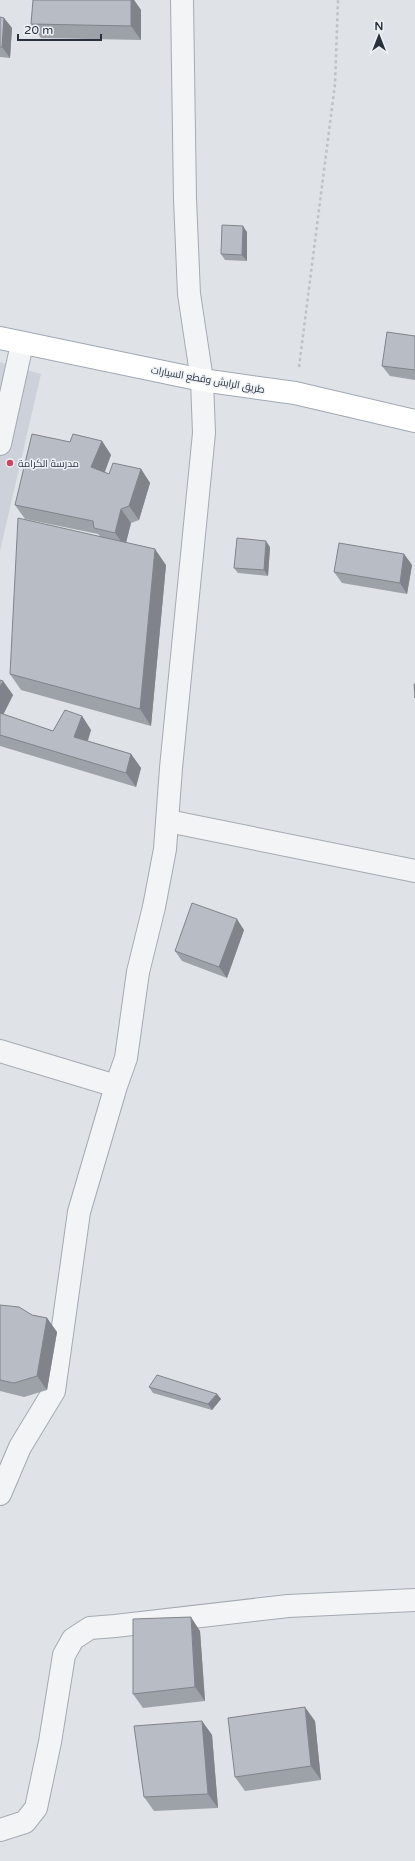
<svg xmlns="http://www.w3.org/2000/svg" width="415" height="1861" viewBox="0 0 415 1861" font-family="'Varela Round',Cairo,sans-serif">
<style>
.built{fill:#cdd2da}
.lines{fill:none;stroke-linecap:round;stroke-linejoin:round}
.minor-casing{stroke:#a5aab2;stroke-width:24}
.major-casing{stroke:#9fa8b3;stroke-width:24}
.path{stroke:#bec1c6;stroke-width:2.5;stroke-dasharray:3 3;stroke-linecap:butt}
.minor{stroke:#f2f4f6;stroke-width:22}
.major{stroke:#fff;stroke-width:22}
.wall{fill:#9da2a9}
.shaded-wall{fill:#80848a}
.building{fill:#b7bcc5;stroke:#80848a}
.poi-dot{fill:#ca4761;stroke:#eef2f6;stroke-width:1.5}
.labels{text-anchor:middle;stroke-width:3;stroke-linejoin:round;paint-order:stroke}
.street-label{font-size:10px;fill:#29313f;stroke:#eef2f6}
.poi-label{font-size:10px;fill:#29313f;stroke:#eef2f6;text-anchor:start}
</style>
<rect width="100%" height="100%" fill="#dfe3e8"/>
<path class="built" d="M0,362L41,374L0,551Z"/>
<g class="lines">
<defs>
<path id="minor" d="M0,444L22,344
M168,821L415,871
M0,1051L116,1086
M0,1494L20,1447L54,1391L79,1212L116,1086L126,1058L138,972L154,907L165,849L171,768L204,433L202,380L189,294L185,199L182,0
M0,1830L25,1822L36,1808L50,1742L64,1655L73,1639L90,1628L115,1626L288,1606L415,1600"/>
<path id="major" d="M0,338L202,380L295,393L415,421"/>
</defs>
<use href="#minor" class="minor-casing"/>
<use href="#major" class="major-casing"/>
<path class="path" d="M299,367L335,84L338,0"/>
<use href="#minor" class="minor"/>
<use href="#major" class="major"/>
</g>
<path class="wall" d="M33,0H134L141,10V40L41,38L31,24Z
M0,17L4,18L12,28L10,58L0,57Z
M247,232V261L225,260L221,254Z
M415,336V380L390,376L382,366Z
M102,441L111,455L105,472L109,474L141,469L150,483L139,520L131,523L126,542L166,565L151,726L21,690L10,674L100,536L98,534L25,519L15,505L70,442Z
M270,547L268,576L238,573L234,568Z
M404,554L412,565L407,594L342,583L334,572Z
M0,680L3,681L13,695L3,715L53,731L82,716L91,730L88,741L131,754L141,768L136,787L0,746Z
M244,930L227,978L182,961L175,951Z
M0,1305L32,1315L47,1318L57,1332L47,1390L24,1397L0,1391Z
M149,1387L217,1394L221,1399L212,1410L153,1393Z
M200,1631L205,1701L143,1708L133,1694Z
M202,1721L212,1735L218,1808L154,1811L144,1797Z
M315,1721L321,1780L245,1791L235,1777Z"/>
<path class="shaded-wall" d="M131,0H134L141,10V40L131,26Z
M4,18L12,28L10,58L2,47Z
M243,226L247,232V261L242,255Z
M102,441L111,455L101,481L91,467Z
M141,469L150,483L139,520L129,506Z
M121,509L131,523L125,547L115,533Z
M266,541L270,547L268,576L264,570Z
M155,549L166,565L151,726L140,709Z
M404,554L412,565L407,594L400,583Z
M3,681L13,695L0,721V687Z
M82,716L91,730L84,751L74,737Z
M131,754L141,768L136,787L126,773Z
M237,919L244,930L227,978L219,967Z
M47,1318L57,1332L47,1390L37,1376Z
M217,1394L221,1399L212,1410L208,1404Z
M191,1617L200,1631L205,1701L195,1687Z
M305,1707L315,1721L321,1780L311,1766Z
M202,1721L212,1735L218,1808L208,1794Z"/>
<path class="building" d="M33,0H131V26L31,24Z
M0,17L4,18L2,47H0Z
M222,225L243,226L242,255L221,254Z
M387,332L415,336V370L382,366Z
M32,434L70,442L73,434L102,441L91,467L109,474L113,463L141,469L129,506L121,509L115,533L94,528L93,521L15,505Z
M18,518L155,549L140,709L10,674Z
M237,538L266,541L264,570L234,568Z
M339,543L404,554L400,583L334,572Z
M0,680L3,681L0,687Z
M414,684H415V698Z
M65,710L82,716L74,737L131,754L126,773L0,735V713L53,731Z
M192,903L237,919L219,967L175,951Z
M0,1305L19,1307L32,1315L47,1318L37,1376L14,1383L0,1380Z
M157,1375L217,1394L208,1404L149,1387Z
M191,1617L195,1687L133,1694V1619Z
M305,1707L311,1766L235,1777L228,1718Z
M202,1721L208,1794L144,1797L134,1726Z"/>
<circle class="poi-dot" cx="10" cy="463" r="4"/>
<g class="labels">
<g class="street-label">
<text transform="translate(208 379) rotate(10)" y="4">طريق الرابش وقطع السيارات</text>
</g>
<g class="poi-label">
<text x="18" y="467">مدرسة الكرامة</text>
</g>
</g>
<g transform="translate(379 36)" stroke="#eef2f6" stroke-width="3" paint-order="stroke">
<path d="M0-3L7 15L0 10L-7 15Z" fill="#29313f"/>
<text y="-6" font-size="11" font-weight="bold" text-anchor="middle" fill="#29313f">N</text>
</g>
<path d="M18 34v6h83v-6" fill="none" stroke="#29313f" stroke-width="2"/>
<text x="24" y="34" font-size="12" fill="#29313f" stroke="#eef2f6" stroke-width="3" paint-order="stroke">20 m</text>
</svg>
